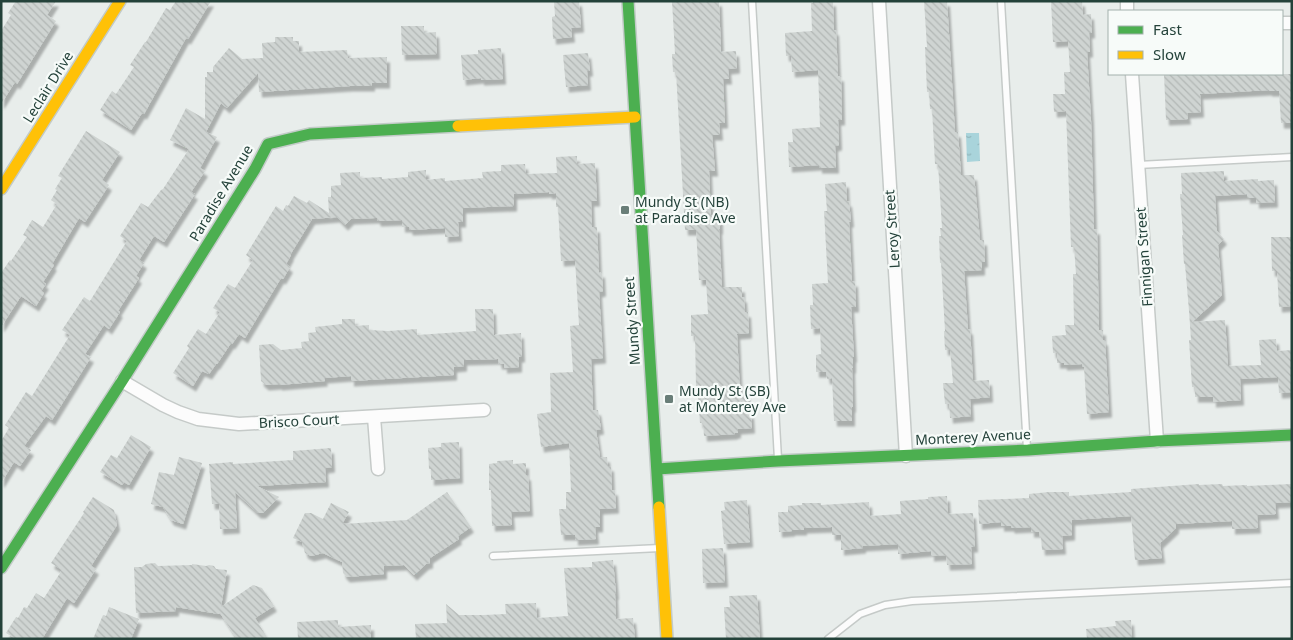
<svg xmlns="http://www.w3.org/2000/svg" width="1293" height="640" viewBox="0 0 1293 640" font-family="'Noto Sans',sans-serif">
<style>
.water{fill:url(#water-ripples)}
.building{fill:url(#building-back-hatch);filter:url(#shadow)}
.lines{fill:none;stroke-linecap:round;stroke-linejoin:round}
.lane-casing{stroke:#c5cac8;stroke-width:9}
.street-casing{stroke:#c5cac8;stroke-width:15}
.fast-casing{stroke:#c3cbc8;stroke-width:14}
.slow-casing{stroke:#c3cbc8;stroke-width:14}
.lane{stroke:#fcfcfc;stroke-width:6}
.street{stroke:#fcfcfc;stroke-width:12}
.fast{stroke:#4caf50;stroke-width:11}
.slow{stroke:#ffc107;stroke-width:11}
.poi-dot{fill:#697e78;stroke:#f7fbf9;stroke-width:2}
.labels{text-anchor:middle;stroke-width:4.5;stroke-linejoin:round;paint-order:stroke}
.street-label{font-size:14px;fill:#24423a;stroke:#f7fbf9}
.poi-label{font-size:14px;fill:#24423a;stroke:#f7fbf9;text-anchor:start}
</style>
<defs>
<pattern id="water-ripples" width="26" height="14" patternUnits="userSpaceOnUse" patternTransform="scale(1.25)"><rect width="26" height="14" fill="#a9d4db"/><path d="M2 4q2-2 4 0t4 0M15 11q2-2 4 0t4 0" fill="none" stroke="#91b7bd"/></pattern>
<pattern id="building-back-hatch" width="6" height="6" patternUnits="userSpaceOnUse" patternTransform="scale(1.25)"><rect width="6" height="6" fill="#cfd4d2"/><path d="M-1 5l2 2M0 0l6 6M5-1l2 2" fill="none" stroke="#b2b7b5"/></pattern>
<filter id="shadow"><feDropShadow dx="3" dy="5.5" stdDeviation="1" flood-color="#0004"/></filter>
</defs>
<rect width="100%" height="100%" fill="#e8edeb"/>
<path class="water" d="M966,133H979L980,161L967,162Z"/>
<path class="building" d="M16,1H56L47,15L56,21L17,84L15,82L1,104V31L11,15L8,13Z
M176,1H211L188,39L186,38L144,114L142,113L131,130L100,110L112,91L116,94L134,67L130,65L145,42H146L166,8L170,10Z
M554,1H579L581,27L571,28L572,37L553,39L552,17L555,16Z
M672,1H719L721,52L736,51L737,68L728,69L729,79H723L725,123H719L720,135H712L715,171H709L711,215H720V229H719L722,287H742V297H744L745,312H748L749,333L737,334L740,392H747L748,413H751L752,428L738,429V433H735V434L704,436L703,423H700L697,386H696L695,336H691V315L708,314L706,280H699L696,230H685L676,72H673L672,54H675Z
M813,1H833L834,30H836L838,76H841L842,120H838L839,145L835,146L836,168H819V165L789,167L788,142H793L792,129L820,127L818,70L792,72L791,56H786L785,33L812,31L811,3H813Z
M924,1H947L955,132H958L961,175H974L980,240H984L985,262H982V270L964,271L968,329H970L973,381L989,380L990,397L970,399L971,416L950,418L949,404H945L943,383H953L950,350H945L944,331H945L941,263H940L939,236H941L940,228H942L938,164H935L932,109H930L929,92H927L925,47H927Z
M1051,1H1082L1083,15L1091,14L1092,33H1089L1090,52H1087L1091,120L1094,229H1097L1099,330H1103V340H1105L1109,412L1087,414L1084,367H1083L1082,364L1064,365V363H1057V353H1053L1052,336L1066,335L1065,325H1074L1073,274H1076L1074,247H1071L1066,111L1054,112L1053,94H1065L1064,72H1070L1068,41L1053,42Z
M401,26H424V33L436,32L437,54L402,55Z
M275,37H293V41H299V52L347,50L348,58L387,57V83H372V86H350L259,92L258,73L227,108L221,103L206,132L217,137L200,168L205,171L191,192L195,194L164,242L154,236L139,260L144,263L136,276L139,278L118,311L120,312L109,329L104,325L85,354L91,357L52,420L46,416L24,446L31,450L20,466L14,462L1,483V441L9,428L5,425L26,392L32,396L70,335L62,330L84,297L90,301L127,241L120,236L141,203L148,207L161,190L163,189L189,149L170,140L186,108L205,119V77H207V72H213V67L229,48L242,59L263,58L262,43L275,42Z
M501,48L503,79L481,80V78L463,80L461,55L478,54V50Z
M588,53L590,71H587L588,85L566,87L563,55Z
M1164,74H1292V123H1281L1279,91H1269V90L1200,94L1201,112L1187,113L1188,119L1166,120Z
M86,131L120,152L102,180L109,185L85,222L79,218L52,264L54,265L43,282L46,284L41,291L44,293L36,306L21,296L1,327V273L10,260L11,261L27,237L23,235L32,220L43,227L57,204L51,200L57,190L55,189L62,178L58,176Z
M577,156V164L595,163L597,201H591L592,227H597L599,273L602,272L603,291L599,292L603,358L591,359L593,410H598L601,429L596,430L600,457H607L608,466H611L612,490H615L616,508L600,509V527H595L596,539L575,540V535H561L559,509H566V492H571L569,443L541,447L537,414L551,412L550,373L573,372L570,326L579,325L575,260L561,261L558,207H556V193L549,194V192L514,194V206L463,208V222H458L459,236L445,237V228L410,230L409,227H402V220L378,221L377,218H375L351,219L345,225L337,217L312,219L290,255H291L286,264L290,267L283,279L281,278L245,338L239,334L232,344L231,343L217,364H216L209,374L202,371L193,386L173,373L189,348L187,346L198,329L206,334L220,312L213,308L228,284L235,288L253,260L246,255L276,206L283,211L286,205L288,206L294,196L307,203L309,200L329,213L328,197H331V186L341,185L340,173L360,172V178L382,177V179L408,177V172L426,170V180L445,178V181L483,178L482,172L501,171V165L525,164L526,174L557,173L556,157Z
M1224,171V181L1258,179V181L1274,180L1275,202L1256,203V198H1247V194L1215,196L1217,231L1224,239L1218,245L1222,295L1192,322L1225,320L1228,366L1261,365L1259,340L1276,339L1277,351L1292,350V392L1279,393L1278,377L1240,379L1241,400L1213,402V397H1195V387H1192L1189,340H1191L1189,311L1185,264H1184L1182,235H1183L1180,194H1182L1181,173Z
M846,182L847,202L849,201L851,222H849L852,282L855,281L856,307H851L854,357H853V368H852L853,407H852V421H834L832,378L827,379L826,372H816V355L821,354L820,328L811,329L810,305H813L812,284L828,283L824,211H827L825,184Z
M1271,237H1292V306L1279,307L1277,271H1272Z
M475,309H493L494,335L521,333L522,357H519V367L504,368V364H499L498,359L464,360V366L454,367V375L351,381V376L324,378L325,381L279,385V384L266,385L261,381L259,345L273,344L281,350L302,348L301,342L309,341L308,333L316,332L315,327L342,324V319H355V326L369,325V330L388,331L417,329V335L476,331Z
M131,435L151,447L129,485L124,482L122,485L100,472L111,455L117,458Z
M459,442L460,478L431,480V469H429L428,448L441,447V443Z
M331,448L332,467L325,468L326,482L257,486L279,497L263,513H258L235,492L237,528L220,529L219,504H212L209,464L233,462V464L293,460V451Z
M179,457L202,463L183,524L171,520L163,507L151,504L159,472L174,475Z
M513,460V464L526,463V475H528L530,511L511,512L512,525L492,526L491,490H489V464L497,463V461Z
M1199,484V485L1222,484L1223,486L1247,485V486L1292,484V502L1275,503L1276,514L1257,515L1258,528L1232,529V521L1176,524V528L1160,543L1162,558L1135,560L1131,516L1072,520V535L1062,536L1063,549L1042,550L1041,537H1040L1039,532H1031V527L1012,528L1011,526H1001V522L979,524L978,500L1029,498V494L1049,492H1069V496L1131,492V489Z
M447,492L471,527L458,536L459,539L430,558V563L426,564L414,575L404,565L384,566V574L347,577L343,573L342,562L323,553L311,556L305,553L302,542L293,538L305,513H311L323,519L331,503L349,512L342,524L407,520Z
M947,496L948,514L973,513L975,547H971L972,564L947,565L946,555L931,556V551L898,554V544L863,546V548L841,550V535H832V527L804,528V530H792V531L779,532L778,512H788V506L802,505V503H821V505L869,502L870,516L901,514L900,501L928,499V497Z
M93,497L114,510L117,525L91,566L96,569L74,603L67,598L42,639H16L6,633L16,617L18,618L24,607L27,608L36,593L44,598L62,570L51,563L84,513L83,512Z
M747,500L750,542L724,544L721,511L725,510L724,502Z
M723,548L725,582L703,583L702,549Z
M613,560L616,594H615L616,619L633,618L635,639H416L415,624L447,623L446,604L459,615H484L506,614L505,604L536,603L537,618L568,616L564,568L592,567V562Z
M155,563L158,566L192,565V564L206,566L209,565L214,566L216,569L227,570L221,607L253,585L262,588L274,606L255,618L268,639H237L220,613L219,614L176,607V611L136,613L134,567H142L146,564Z
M757,595L760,639H726L724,607H730L729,596Z
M109,607L139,619L131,639H93L103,615L106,616Z
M338,620V627L371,625V639H298L297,622Z
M1131,620L1132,639H1087L1086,629L1116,626L1115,621Z"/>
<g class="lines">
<defs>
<path id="lane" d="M752,1L778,459
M1001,1L1027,449
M1138,165L1292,157
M493,556L660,548
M828,639L860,614L885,605L912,601L1292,583"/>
<path id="street" d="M879,1L906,456
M1127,1V11
M1282,23H1292
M1132,74L1157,441
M122,381L163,405L178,412L198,419L239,424L484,410
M374,417L378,469"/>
<path id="fast" d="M628,1L659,507
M657,469L778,461L1028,450L1157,441L1292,435
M1,568L122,381L255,169L268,144L310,134L458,126"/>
<path id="slow" d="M458,126L635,117
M1,189L120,1
M659,507L667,639"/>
</defs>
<use href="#lane" class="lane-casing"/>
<use href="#street" class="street-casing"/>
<use href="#fast" class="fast-casing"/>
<use href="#slow" class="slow-casing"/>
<use href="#lane" class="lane"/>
<use href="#street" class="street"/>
<use href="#fast" class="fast"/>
<use href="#slow" class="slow"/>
</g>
<g class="poi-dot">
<rect x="620" y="205" width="10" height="10" rx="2.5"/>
<rect x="664" y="394" width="10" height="10" rx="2.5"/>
</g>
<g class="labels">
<g class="street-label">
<text transform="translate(48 87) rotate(-58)" y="5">Leclair Drive</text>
<text transform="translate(221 193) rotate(-59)" y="5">Paradise Avenue</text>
<text transform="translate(892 229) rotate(-94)" y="5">Leroy Street</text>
<text transform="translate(1144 257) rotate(-94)" y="5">Finnigan Street</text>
<text transform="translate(632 321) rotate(-94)" y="5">Mundy Street</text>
<text transform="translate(299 421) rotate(-3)" y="5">Brisco Court</text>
<text transform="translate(973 437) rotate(-3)" y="5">Monterey Avenue</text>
</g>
<g class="poi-label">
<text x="635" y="207">Mundy St (NB)<tspan x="635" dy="16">at Paradise Ave</tspan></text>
<text x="679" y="396">Mundy St (SB)<tspan x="679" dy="16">at Monterey Ave</tspan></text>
</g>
</g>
<rect width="1293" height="640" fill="none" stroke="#24423a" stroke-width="5"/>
<rect x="1108" y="10" width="175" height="65" fill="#f7fbf9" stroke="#a3b1ad"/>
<rect x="1118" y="26" width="25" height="8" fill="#4caf50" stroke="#a3b1ad"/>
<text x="1153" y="35" font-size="15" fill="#24423a">Fast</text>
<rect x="1118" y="51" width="25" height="8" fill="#ffc107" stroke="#a3b1ad"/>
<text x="1153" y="60" font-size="15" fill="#24423a">Slow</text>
</svg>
